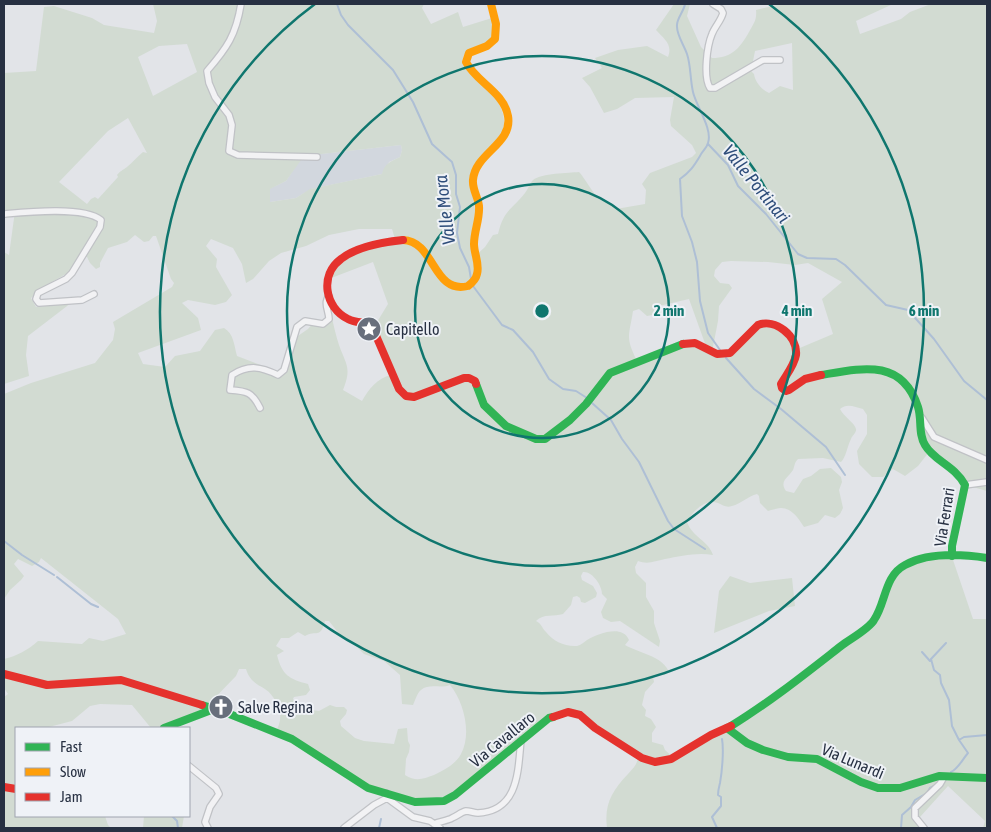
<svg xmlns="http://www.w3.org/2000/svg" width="991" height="832" viewBox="0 0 991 832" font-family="'Asap Condensed',sans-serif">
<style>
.built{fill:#d2d7de}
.green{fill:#d2dbd2;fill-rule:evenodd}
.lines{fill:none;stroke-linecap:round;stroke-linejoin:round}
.stream{stroke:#aebfd5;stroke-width:2}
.street-casing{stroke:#c0c2c6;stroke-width:8}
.street{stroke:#f2f2f4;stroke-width:5.5}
.fast{stroke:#30b455;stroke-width:8}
.slow{stroke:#ff9f0a;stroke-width:8}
.jam{stroke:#e5322d;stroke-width:8}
.ring{fill:none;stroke:#0f766e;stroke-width:2.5}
.labels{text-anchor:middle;stroke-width:4;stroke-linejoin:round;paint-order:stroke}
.poi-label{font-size:16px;fill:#273042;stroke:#eff2f7;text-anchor:start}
.street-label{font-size:16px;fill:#273042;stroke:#eff2f7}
.water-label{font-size:18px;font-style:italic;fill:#2e4d7a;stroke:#eff2f7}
.centre{fill:#0f766e;stroke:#eff2f7;stroke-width:2.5}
.ring-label{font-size:15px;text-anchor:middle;font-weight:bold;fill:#0f766e;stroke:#eff2f7;stroke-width:4;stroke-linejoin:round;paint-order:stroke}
</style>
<rect width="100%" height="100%" fill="#e2e4e8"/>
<path class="built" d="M401,145L402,150L400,157L389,162L382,174L311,189L296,198L270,202L269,189L286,181L303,156Z"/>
<path class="green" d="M153,4H424L422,8L431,24L458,12L463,27L492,18L493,37L490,41L464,55L462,61L465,66C481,83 510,104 503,130L470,179L475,210L473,258L485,247L493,235L498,234C504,209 511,211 525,193C528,189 530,183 533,180C542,173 568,173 579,172C584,177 593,193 596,195C603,200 610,202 616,209L645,204L646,190L642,184L650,173L692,157L696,153L692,145L671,126L670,120L674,97L635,98L617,109L604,113L590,87L582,78L602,68L595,58L618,50L647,46L668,57C673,44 664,39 656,30L674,4H690L687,16L701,47L712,58C732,58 740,48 749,32C754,23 757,20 756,10L781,4H893L856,21L860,34L901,19L910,12L931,4H987V491L966,485L929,452L918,466L905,476L893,469L883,477H872L859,464L857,451L867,434V415L863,409C855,407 847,403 840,409C843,416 855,423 856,429C857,432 852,436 851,439C847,447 846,457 841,462L823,458L798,459C794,463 795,465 793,470C788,478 779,481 786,491L794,493L803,479L811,476L820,469L831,468L841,477L842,482L839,490L843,508L840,514L835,518L825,515L818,523L804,527C799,519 792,508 781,508C777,508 772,510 768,511L760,503L759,496L757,494C748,496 741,504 732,506C726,508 723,505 718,503C705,498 692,512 687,522C693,538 708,540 713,555C698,552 680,556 665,559C655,561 648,565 638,561L635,567L636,573L646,583V597L654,611V623L660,641L659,647L620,621L611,622L603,618L601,612L607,599L602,594C602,585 592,571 583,572L581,576L582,580L593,586L597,593L596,597L585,603L581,602L580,598L577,596L573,597L571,605L563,614C554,617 544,613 536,621C541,623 542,628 546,632C553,641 565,647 577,646C581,645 584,642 587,640C598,634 622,624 629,640L625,645C639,653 661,656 668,670L665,675H657L653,677L654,682L645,692L642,705L646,710L645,716L651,719L656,727L652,733V742L663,745L665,750L676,760L743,719L870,626L887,591L905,565L951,554L973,619H987V828H983L985,821L948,786L920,817L928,828H607C604,804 612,791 628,774C634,767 637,765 638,757L578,714L554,717L459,792L425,802L363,786L308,749L274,734C283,722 282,709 273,697C265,684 252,688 246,669H239L236,676L207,706L212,708L166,728H151L132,705L100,704L90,706L72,721L45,728H16V816H105L108,825L111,828H119H4V697L8,694L4,688V659C17,656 28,650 38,641L82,644L89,638L103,641L126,634L118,619L41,558L39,562L32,566L18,559L14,564L24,576L21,580L10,590L4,599V394L31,383L95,363L113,340L115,329L113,322L172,287L174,283L171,279L156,236H153L149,241L144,242L135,235L127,242L108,248L100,263V267L96,269L90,263L87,257L82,255L71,271L45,286L31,298L36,307L71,303L28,336L26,355L29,376L4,384V252L9,255L15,211H4V73L36,71L44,7L54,6L92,18L104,25L154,33L157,21ZM792,43L793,90L780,86L769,93C762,90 755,82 754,74L751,71L755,51ZM187,44L197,72L153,96L138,57L159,46ZM128,118L147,153L143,152C137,157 133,162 127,167C123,170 120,171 117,175L118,177L98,199L95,197L91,199L87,204L59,182L108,131ZM401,145L402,150L400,157C391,161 384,164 382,174L310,189L296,198L270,202V189L286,181L304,156ZM359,229H392L395,239L340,257L326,280L373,262L388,304L374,327L391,375C377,378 369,389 362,401L343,390C352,367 346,365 339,345C336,336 334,327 332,318L327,324L314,322L308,329L292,340L281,373L237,356C234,345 234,334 224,328L215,330L200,351L175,356L165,367L143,364L138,353L201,330L198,318L182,303L188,300L215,305L226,302L232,295L216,267L217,259L206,246L211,239L233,248L242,264L246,283L253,279L269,261L281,253L306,246L329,235ZM731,261L768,262L795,265L808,263L842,282L822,299L833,334L795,350L788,335L767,324L754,328L731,353L712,352L718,321L719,306L732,288L729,284L720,283L714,276L715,270L722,262ZM689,299L707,349L689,342L637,361C625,336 629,337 633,311L639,309L647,316L663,313L659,306ZM325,621H329L343,639L351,641L364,654L384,661L400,675L402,704L413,705C415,701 417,693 421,690C429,683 441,689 450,685C464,702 472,734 461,754C455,765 444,770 434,775C423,779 416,782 405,775L406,759L409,752L410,745L408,741L407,728L398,729L394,744L364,741L355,738L341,726L340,721L346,714L347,710L344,707H336L330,705L319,711L312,710L299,706L293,699L294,697L306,695L310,690L308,684C289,679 282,675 277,655L284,651L276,646L281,638H289L298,632L305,636C316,629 320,640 325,621Z
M730,576L750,583L792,578L795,606L769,611L714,633L719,591Z
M144,816H184L182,828H143Z"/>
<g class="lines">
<path class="stream" d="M337,4L341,15L348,25L393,70L413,102L432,144L452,162L456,175V194L460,207L457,233L460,248L469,267L471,279
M685,4C684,11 677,18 677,25C676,34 684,45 687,54C691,66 690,79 693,92C696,106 713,129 708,143C707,148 702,151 700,156C694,166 690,172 680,179L682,216L692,242L697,262L700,301L708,333L720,350
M708,144L728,165L738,186L766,214L798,254L807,258L836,259L845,265L886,305L908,310L934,339L964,381L987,400
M473,286L502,325L513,330L533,352L549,379L563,389L576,391L587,398
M726,358L754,389L781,409L826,447L845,475
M592,403L611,420L622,439L639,462L668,521L674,529L705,549
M4,541L22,555L54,575
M57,577L91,604L98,607
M946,643L931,659L934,670L940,675L941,683L949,700L952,726L959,740L968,753C962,760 958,769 951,772
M922,652L930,661
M959,740L964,737L987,735
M172,816L177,821L178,828
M379,828L381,819
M717,828L712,817L721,806V797L718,795C718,790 719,787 720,783C722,772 724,750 722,739
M901,828L902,815L911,807L915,800L927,793L930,788L934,786"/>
<defs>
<path id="street" d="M241,4C236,35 227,48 207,71L209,83L215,97L229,115L232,125L229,151L238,155L317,157
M713,4L721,9L723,13C721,21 715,26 712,34C707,46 703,77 710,88H715L763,60H780
M4,214C26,212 84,206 101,220L100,227L72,273L66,279L38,293L36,299L39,303L82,300L94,294
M260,408C252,392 247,391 230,390L232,375C249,364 261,367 278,375L284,370L297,327L305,321L323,324L329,319C329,311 323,303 329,296
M922,418L934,437L987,460
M965,485L987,482
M189,766L216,788L219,794L210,807L205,822L208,828
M386,793L387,798L413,817L430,821L440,828
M434,824C440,821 447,821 452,818C457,816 461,812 466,811C470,811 474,813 478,813C519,811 518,770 521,740
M344,828L374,805L387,798
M924,828L915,817V808L940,784L944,777"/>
</defs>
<use href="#street" class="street-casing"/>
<use href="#street" class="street"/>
<path class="fast" d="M821,375C862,368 902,358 918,407C922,419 918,434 925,445C934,461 954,465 965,485L952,546V556
M476,384L484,405L506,426L536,439H545L570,420L586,404L610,373L683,344
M202,705L222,711L292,739L368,788L415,802L444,801L455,795L549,718L553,717
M731,726C770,702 805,674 841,646C850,639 869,629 874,620C886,603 884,576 905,565C929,552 961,554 987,558
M164,728L214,709
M727,728L747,743L763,750L788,757L817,759L861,782L878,788H900L939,776L987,778"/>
<path class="slow" d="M403,240C435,241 433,295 468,286C472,283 476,279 477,274C480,264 474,254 474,244C474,231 480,219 479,206C478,197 472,189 473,180C475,153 513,144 508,116C504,92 476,82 466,62L469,53L487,46L495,39L496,24L491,4"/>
<path class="jam" d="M403,240C384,242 356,247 341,259C319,275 325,308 348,319C355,323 364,322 371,324L399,389L406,396L414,397L464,378H469L475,381L476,384
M683,344L695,343L717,354L730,353L758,325C775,318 798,336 796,355C794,366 786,375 781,384L782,388L786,391L789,390L805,379L821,375
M4,674L47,685L121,680L202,705
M553,717L568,712L580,715L595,728L642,758L655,762L671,759L711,735L731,726
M4,787L16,789"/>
</g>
<g class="ring">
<circle cx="542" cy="311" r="127"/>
<circle cx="542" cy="311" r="255"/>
<path d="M769 4A382 382 0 1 1 315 4"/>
</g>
<defs>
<symbol id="sight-disc" viewBox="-11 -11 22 22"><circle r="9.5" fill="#686f7c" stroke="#eff2f7"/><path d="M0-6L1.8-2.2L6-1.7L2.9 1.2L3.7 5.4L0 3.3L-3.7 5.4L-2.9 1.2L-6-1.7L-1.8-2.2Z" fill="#fff"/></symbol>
<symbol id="church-disc" viewBox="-11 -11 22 22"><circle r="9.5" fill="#686f7c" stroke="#eff2f7"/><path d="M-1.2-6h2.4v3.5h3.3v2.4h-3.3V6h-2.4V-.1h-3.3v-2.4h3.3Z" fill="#fff"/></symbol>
</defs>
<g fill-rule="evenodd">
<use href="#sight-disc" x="355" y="315" width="28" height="28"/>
<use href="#church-disc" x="207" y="693" width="28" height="28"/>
</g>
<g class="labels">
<g class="poi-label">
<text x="386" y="335">Capitello</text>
<text x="238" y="713">Salve Regina</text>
</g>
<g class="street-label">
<text transform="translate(944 517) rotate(-81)" y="6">Via Ferrari</text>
<text transform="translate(502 739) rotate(-39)" y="6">Via Cavallaro</text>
<text transform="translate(853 761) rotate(23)" y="6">Via Lunardi</text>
</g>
<g class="water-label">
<text transform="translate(756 184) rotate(51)" y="6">Valle Portinari</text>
<text transform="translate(445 210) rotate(-97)" y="6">Valle Mora</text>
</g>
</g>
<circle cx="542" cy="311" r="8" class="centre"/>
<g class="ring-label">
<text x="669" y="316">2 min</text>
<text x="797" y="316">4 min</text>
<text x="924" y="316">6 min</text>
</g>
<rect width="991" height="832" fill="none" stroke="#273042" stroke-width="10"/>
<rect x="15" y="727" width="175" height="90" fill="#eff2f7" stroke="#9fa4af"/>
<rect x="25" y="743" width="25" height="8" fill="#30b455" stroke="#9fa4af"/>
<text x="60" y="752" font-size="15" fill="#273042">Fast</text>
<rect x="25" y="768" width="25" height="8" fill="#ff9f0a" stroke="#9fa4af"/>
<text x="60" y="777" font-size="15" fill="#273042">Slow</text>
<rect x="25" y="793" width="25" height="8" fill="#e5322d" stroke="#9fa4af"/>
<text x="60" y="802" font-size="15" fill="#273042">Jam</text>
</svg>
